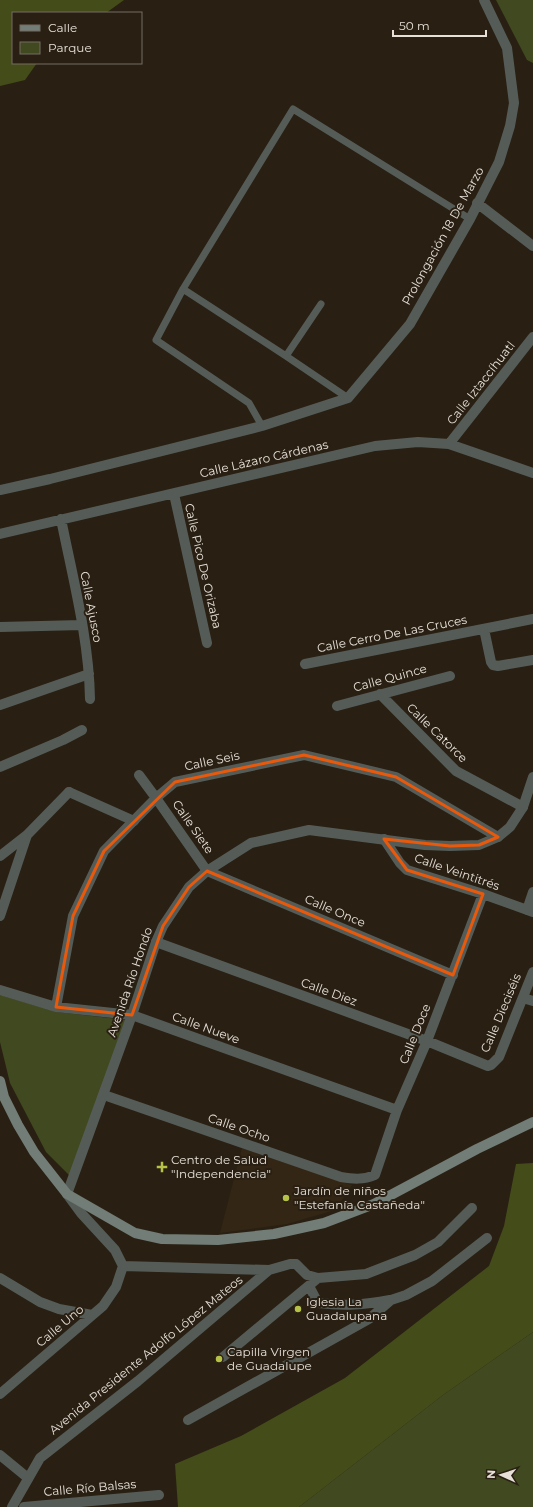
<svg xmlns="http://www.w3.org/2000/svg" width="533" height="1507" viewBox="0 0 533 1507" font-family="Montserrat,sans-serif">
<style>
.built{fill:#332614}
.green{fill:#414920}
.forest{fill:#444d19}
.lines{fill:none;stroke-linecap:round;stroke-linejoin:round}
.service{stroke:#555c58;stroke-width:7}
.pedestrian{stroke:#555c58;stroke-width:10}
.minor{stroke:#555c58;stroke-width:10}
.tertiary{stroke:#555c58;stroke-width:10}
.secondary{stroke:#717d76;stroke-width:10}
.marked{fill:none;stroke:#e8590c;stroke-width:3;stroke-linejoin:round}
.poi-dot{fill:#b6c148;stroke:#292013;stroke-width:1.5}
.labels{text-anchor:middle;stroke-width:4;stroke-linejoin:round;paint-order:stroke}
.street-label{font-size:12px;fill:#e7e0d8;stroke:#292013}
.poi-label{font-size:12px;fill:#e7e0d8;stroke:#292013;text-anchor:start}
</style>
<rect width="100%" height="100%" fill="#292013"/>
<path class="built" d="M242,1148L352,1185L335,1210L287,1224L220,1233Z"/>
<path class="green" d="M496,0H533V63L527,60Z
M0,995L57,1012L127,1020L74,1180L46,1152L10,1083L0,1042Z
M533,1332V1507H299L443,1395Z"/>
<path class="forest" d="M0,0H124L106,13H13V63H37L25,80L0,86Z
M533,1163V1332L443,1395L299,1507H178L175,1464L241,1436L345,1378L489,1266L504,1226L516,1164Z"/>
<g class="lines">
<path class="service" d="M183,289L286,356L348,398
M286,356L321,304
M262,426L249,403L156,340L183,289L293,109L470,219"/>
<path class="pedestrian" d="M69,792L134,821
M0,1455L28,1478"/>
<path class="minor" d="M477,203L533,246
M449,444L533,337
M0,490L50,479L262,426L348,398L410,324L470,219L499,162L510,126L514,103L507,48L484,0
M174,494L207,643
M61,519C73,579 89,639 90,699
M0,534L375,446L418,442L449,444L533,473
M0,627L82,625
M484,629L491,662L493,665L498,666L533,660
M305,664L533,619
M380,694L456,771L523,807
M0,705L89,674
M337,706L450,676
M0,767L63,740L82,730
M139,775L156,798L207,871L453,975
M384,839L400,863L407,870L483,894L533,912
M0,856L27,835L69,792
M527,910L533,892
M0,916L27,835
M156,942L427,1041L488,1066L491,1065L499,1057L533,972
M0,990L56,1007L132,1015L397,1110
M523,998L533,1001
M56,1007L73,916L104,851L156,798L175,782L304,755L396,777L498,837
M104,1095L341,1177C353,1179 363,1180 375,1175L397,1110L427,1041L483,894
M67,1194L81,1213L115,1250L123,1266L269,1270
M0,1278L40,1302L59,1309L92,1315
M309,1286L318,1303C345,1306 363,1305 390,1300
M223,1357L318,1278L366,1274L415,1255L438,1242L472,1208
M0,1394L103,1306L116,1287L123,1266
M188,1420L369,1319L391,1300L406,1295L432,1281L487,1238
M12,1507L40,1458L138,1381L269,1270L290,1264H296L307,1275L318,1278
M24,1507L159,1495"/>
<path class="tertiary" d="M67,1194L132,1015L156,942L163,926L189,887L207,871L251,843L309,830L425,845L450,846L479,845L498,837L510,827L523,807L533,777"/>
<path class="secondary" d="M0,1081L4,1097L18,1125L34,1152L67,1194L135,1233L162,1239L218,1240L274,1234L324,1223L374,1204L477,1149L533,1122"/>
</g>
<path class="marked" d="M304,755L396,777L498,837L479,845L450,846L384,839L407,870L483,894L453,975L207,871L189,887L163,926L132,1015L56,1007L73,916L104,851L175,782Z"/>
<g class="poi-dot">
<path d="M160 1161h4v4h4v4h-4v4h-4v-4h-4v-4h4z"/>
<circle cx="286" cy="1198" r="4"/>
<circle cx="298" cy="1309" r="4"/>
<circle cx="219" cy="1359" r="4"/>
</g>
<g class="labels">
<g class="street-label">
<text transform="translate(443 236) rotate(-61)" y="4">Prolongación 18 De Marzo</text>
<text transform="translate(481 383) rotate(-52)" y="4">Calle Iztaccíhuatl</text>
<text transform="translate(264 459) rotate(-13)" y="4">Calle Lázaro Cárdenas</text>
<text transform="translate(203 566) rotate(77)" y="4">Calle Pico De Orizaba</text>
<text transform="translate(91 607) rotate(79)" y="4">Calle Ajusco</text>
<text transform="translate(392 634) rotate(-11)" y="4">Calle Cerro De Las Cruces</text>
<text transform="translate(390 678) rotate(-15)" y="4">Calle Quince</text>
<text transform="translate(437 733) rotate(44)" y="4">Calle Catorce</text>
<text transform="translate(212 761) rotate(-12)" y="4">Calle Seis</text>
<text transform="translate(193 827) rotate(55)" y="4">Calle Siete</text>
<text transform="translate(457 872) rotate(19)" y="4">Calle Veintitrés</text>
<text transform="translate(335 911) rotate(23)" y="4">Calle Once</text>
<text transform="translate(130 982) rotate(-71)" y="4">Avenida Río Hondo</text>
<text transform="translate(329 992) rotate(20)" y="4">Calle Diez</text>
<text transform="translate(501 1013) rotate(-67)" y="4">Calle Dieciséis</text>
<text transform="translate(206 1028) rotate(20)" y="4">Calle Nueve</text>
<text transform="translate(415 1034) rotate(-68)" y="4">Calle Doce</text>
<text transform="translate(239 1128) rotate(19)" y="4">Calle Ocho</text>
<text transform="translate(60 1326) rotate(-40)" y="4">Calle Uno</text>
<text transform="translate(146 1355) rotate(-39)" y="4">Avenida Presidente Adolfo López Mateos</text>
<text transform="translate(90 1488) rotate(-5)" y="4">Calle Río Balsas</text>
</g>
<g class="poi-label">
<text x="171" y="1164">Centro de Salud<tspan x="171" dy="14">"Independencia"</tspan></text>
<text x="294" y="1195">Jardín de niños<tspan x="294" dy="14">"Estefanía Castañeda"</tspan></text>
<text x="306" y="1306">Iglesia La<tspan x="306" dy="14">Guadalupana</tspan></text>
<text x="227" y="1356">Capilla Virgen<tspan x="227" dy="14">de Guadalupe</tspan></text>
</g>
</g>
<rect x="12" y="12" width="130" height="52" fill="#292013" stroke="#756d62"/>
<rect x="20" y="25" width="20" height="6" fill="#717d76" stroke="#756d62"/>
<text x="48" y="32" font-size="12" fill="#e7e0d8">Calle</text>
<rect x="20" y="42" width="20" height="12" fill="#414920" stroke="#756d62"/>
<text x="48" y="52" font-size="12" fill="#e7e0d8">Parque</text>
<g transform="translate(501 1475) rotate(273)" stroke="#292013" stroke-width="3" paint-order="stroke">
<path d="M0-3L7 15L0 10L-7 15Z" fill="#e7e0d8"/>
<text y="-6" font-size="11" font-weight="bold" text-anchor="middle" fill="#e7e0d8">N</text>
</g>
<path d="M393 30v6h93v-6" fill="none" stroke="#e7e0d8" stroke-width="2"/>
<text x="399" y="30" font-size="12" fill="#e7e0d8" stroke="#292013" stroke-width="3" paint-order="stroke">50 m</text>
</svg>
